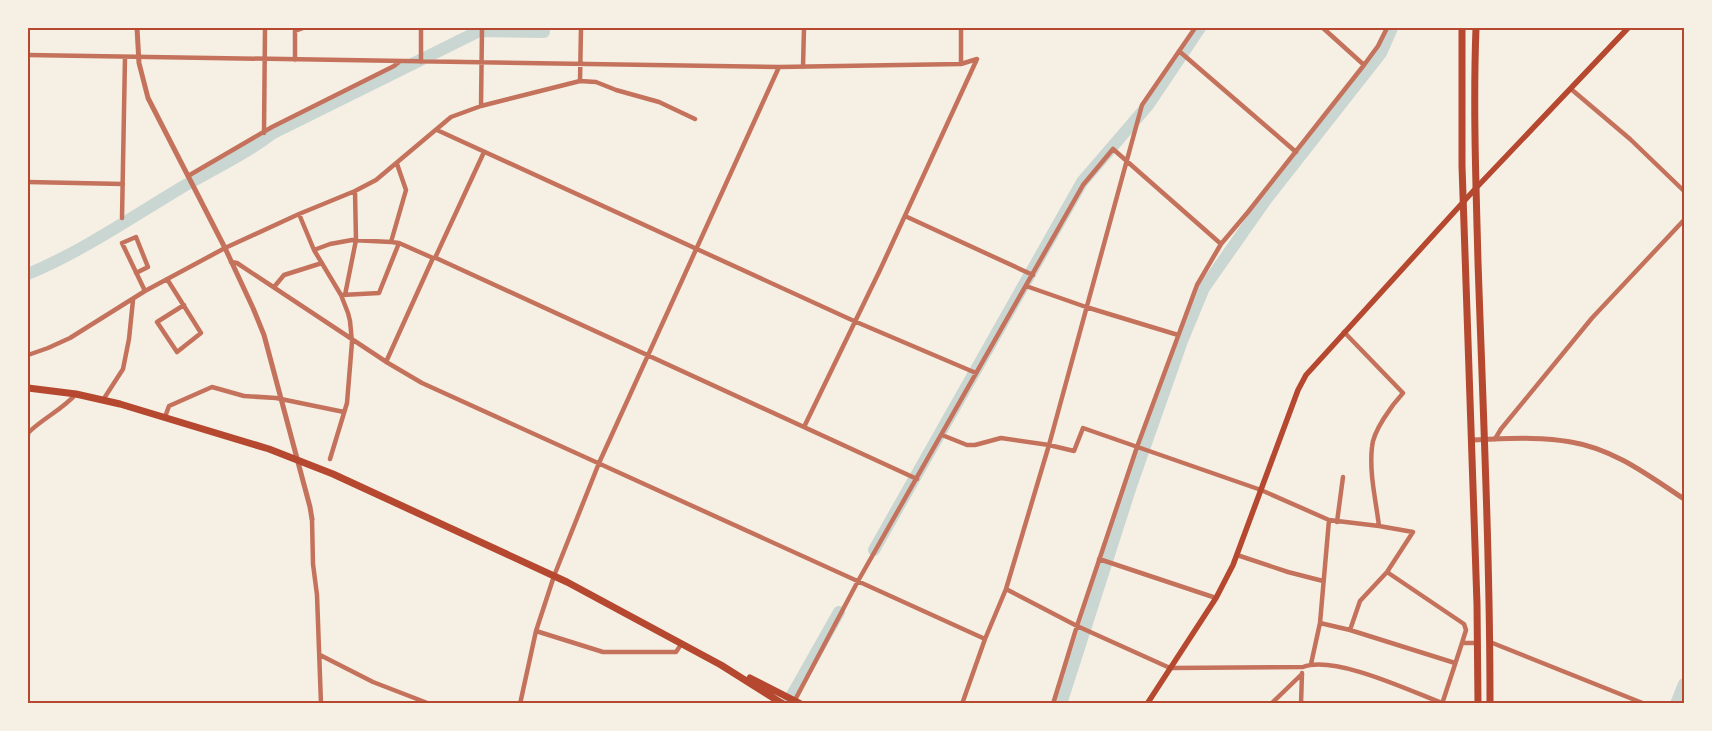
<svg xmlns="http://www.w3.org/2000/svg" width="1712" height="731" viewBox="0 0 1712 731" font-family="Arial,sans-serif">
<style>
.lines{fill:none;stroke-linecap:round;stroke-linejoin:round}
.stream{stroke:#c9d6d2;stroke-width:2}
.river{stroke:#c9d6d2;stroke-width:12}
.minor{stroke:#c5725c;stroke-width:4.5}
.tertiary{stroke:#c5725c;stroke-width:5}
.secondary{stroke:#b5482f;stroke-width:5.5}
.trunk{stroke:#b5482f;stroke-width:7}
.neatline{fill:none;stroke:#b5482f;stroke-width:2}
</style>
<rect width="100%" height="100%" fill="#f6efe4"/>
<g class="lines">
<path class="stream" d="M28,442L30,434"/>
<path class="river" d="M28,274C83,251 132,217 184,186C214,169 246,154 273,133L479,31L544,32V28
M874,550L1082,182L1149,104L1200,28
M787,704L839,612
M1061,704L1131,486L1182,341L1204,288L1265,201L1381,53L1392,28
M1676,704L1684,684"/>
<path class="minor" d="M1323,28L1364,65
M1179,51L1296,152
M28,55L779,67L961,64L977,59
M295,60V31L303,28
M421,62V28
M961,64V28
M803,67L804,28
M580,81L596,82L616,90L659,102L695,119
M1571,89L1630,139L1684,191
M481,106L482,28
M437,130L854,321L976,373
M264,133L265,28
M188,176L272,127L394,66L399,62
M28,182L123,184
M299,214L314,250L341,295L348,313L350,321L352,342L347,403L330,459
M905,216L1033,275
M122,218L125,57
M391,242L406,190L397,164
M314,250L330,244L352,240L391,242L399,243L433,258H436L917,479
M435,258L484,152
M231,262L237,263L388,363L422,383L985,639
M136,273L148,267L136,237L122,243L145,291
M167,279L201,333L177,352L157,322L184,305
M1026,286L1086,307L1178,335
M274,287L284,275L322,263
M342,295L379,293L399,243
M345,295L356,240L355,191
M1344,332L1403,393C1392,405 1373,431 1372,447C1369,473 1376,501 1379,526
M28,355L48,348L70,338L145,291L225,248L299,214L355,191L376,180L451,117L481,106L580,81L581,28
M386,362L433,258
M103,400L123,369L129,339L133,300
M165,417L169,406L212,387L244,396L276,398L344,412
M804,427L880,270L977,59
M28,433C43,418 62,410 76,394
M942,435L967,445H975L1001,438L1049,445L1074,451L1083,428L1261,490L1329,520L1379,526L1413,532L1387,572L1360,601L1350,630
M1495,439L1501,429L1592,318L1684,220
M312,519L313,564L317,595L321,704
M1337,522L1343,477
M1237,555L1288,572L1323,581
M1099,559L1216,598
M1387,572L1464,624L1466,630L1462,643
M1006,589L1077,626L1170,668L1303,667C1335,655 1410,691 1442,703
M1320,623L1350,630L1455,663
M536,631L603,652H676L682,643
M1490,642L1645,704
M320,655L373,682L430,704
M1311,664L1320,623L1329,520
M795,700L858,581L1083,185L1113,149L1221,244
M520,704L536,631L554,576L599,463L779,67
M962,704L985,639L1006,589L1049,445L1142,105L1195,28
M1053,704L1077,626L1137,447L1197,285L1221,244L1248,212L1364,65L1378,46L1387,28
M1271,704L1302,674
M1301,704L1302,673
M1442,704L1462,643H1478"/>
<path class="tertiary" d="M137,28L139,63L148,98L225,248L253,308L264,335L310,507L312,519
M1471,440C1504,439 1539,436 1571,442C1614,449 1649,476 1684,499"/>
<path class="secondary" d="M1147,704L1216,598L1233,565L1298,390L1306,375L1476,188L1628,28"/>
<path class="trunk" d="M1462,28V166L1477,604L1478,704
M1476,28C1473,106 1476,184 1478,262C1483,409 1490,556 1490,704
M28,388L76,394L120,404L269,449L333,474L567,582L721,665L783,704
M750,678L801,704"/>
</g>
<rect width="1712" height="731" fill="none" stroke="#f6efe4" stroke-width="58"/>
<rect x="29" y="29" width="1654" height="673" class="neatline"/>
</svg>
